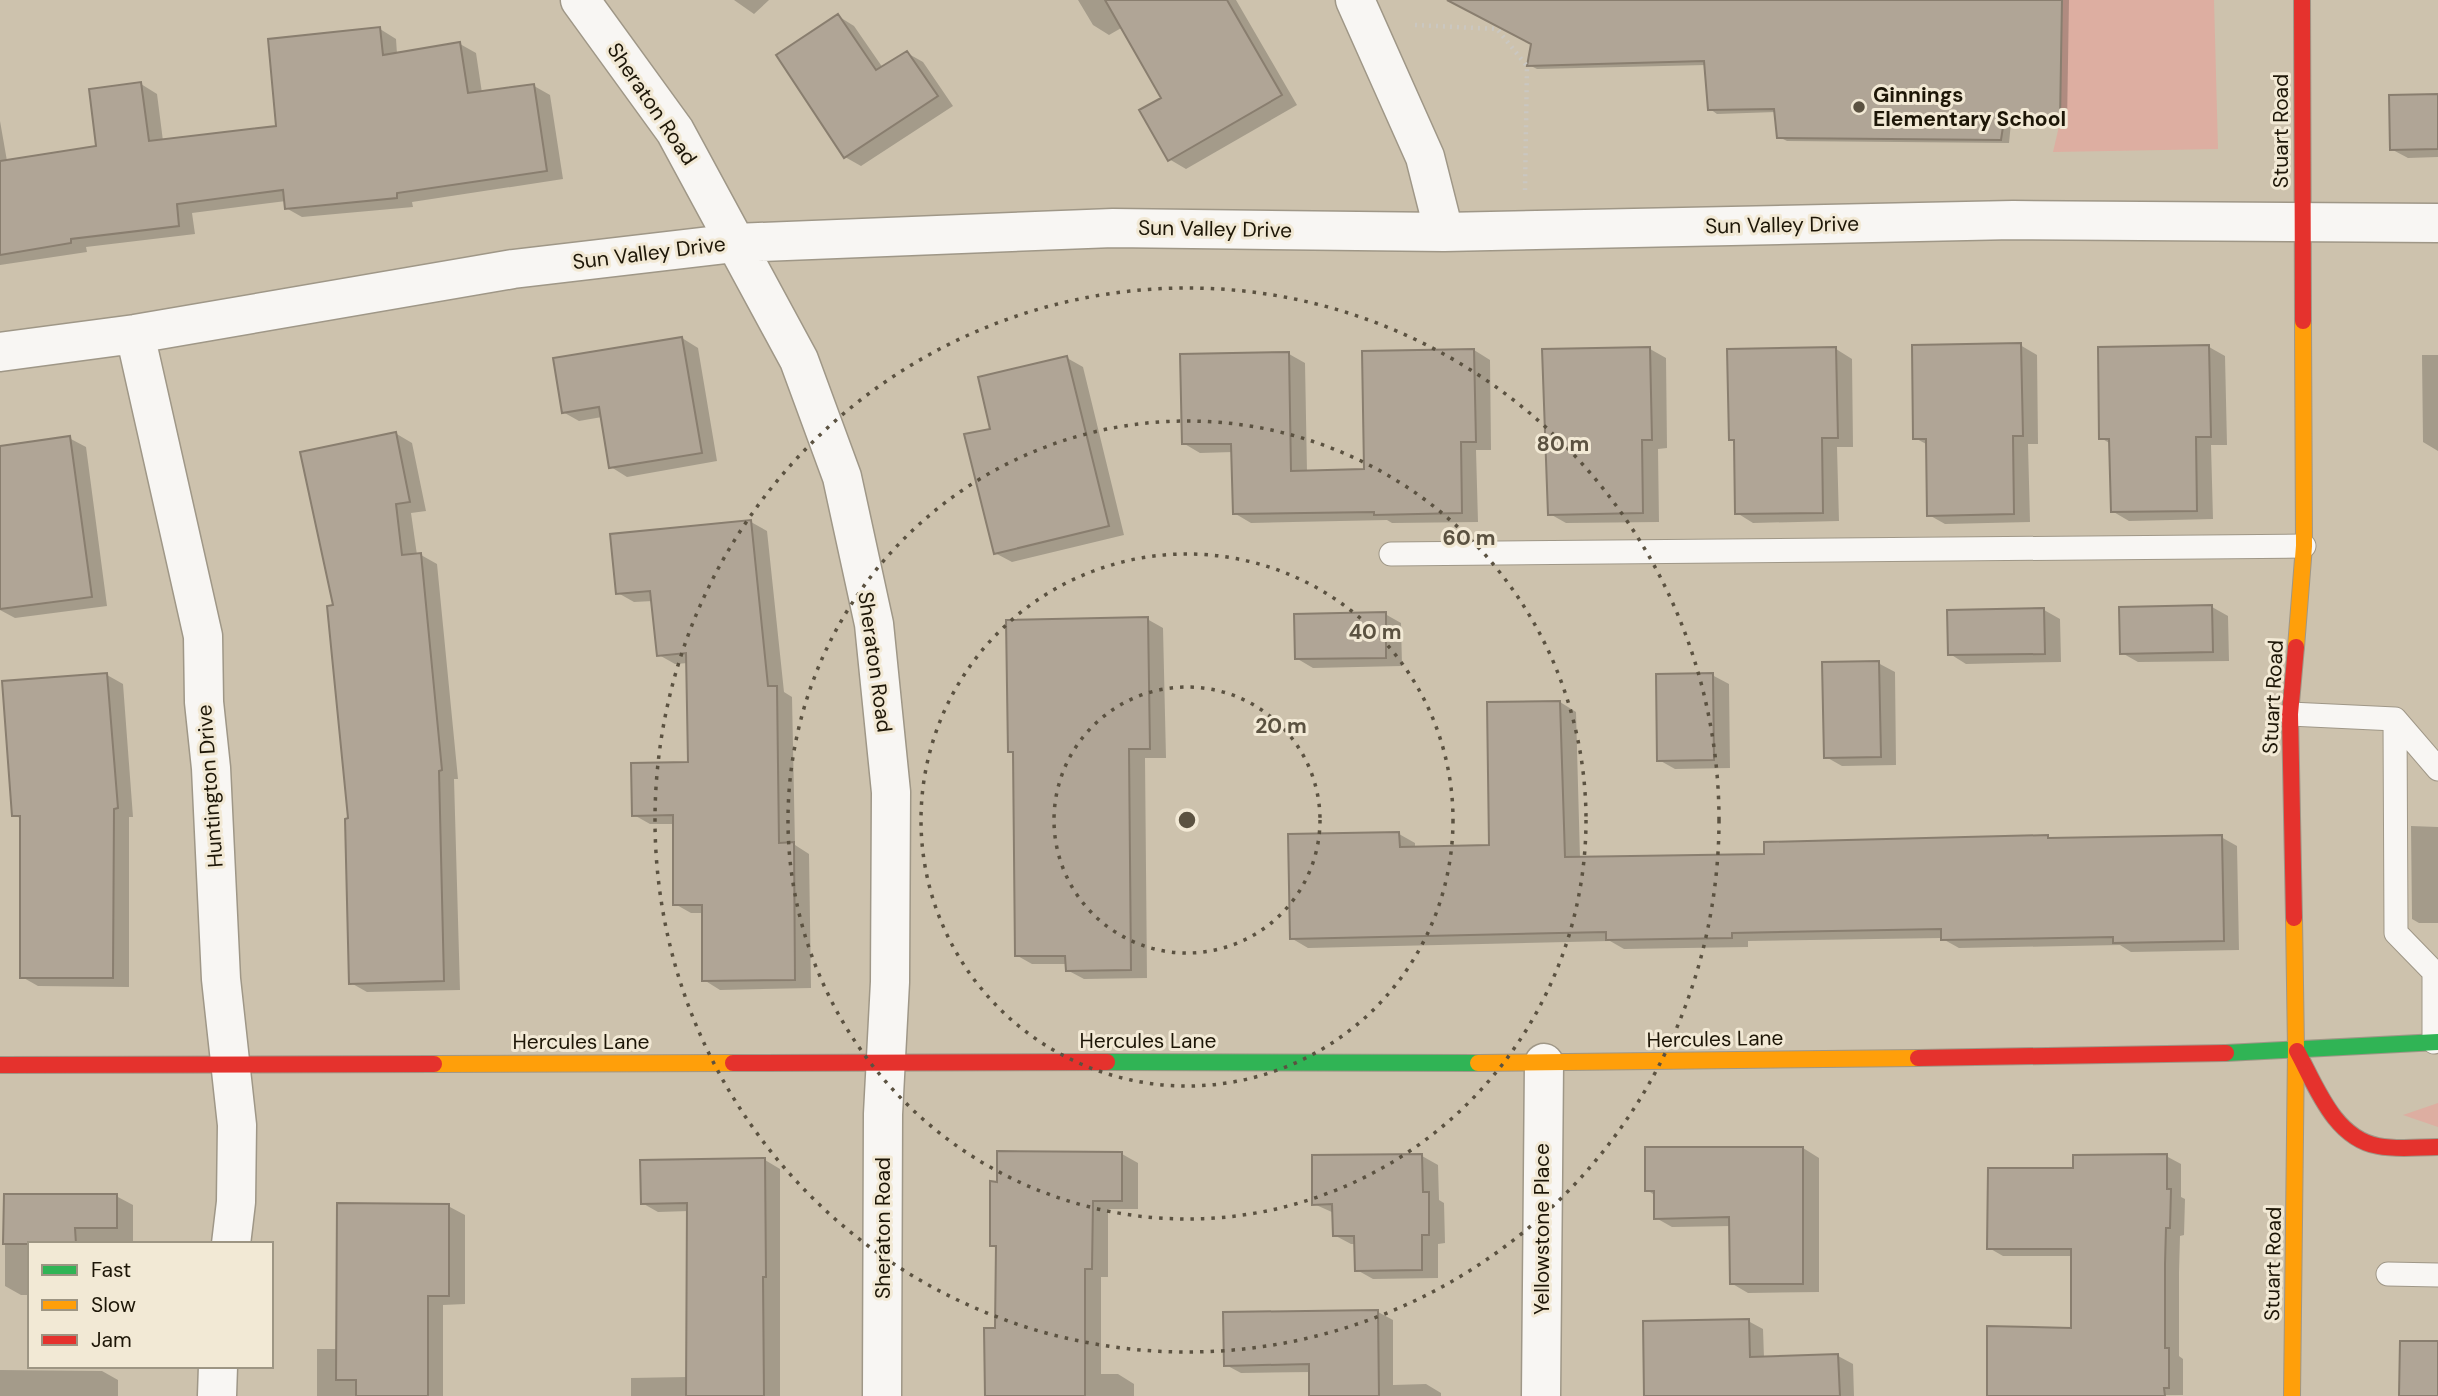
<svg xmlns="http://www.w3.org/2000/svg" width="2438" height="1396" viewBox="0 0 2438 1396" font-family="'DM Sans',sans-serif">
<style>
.green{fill:#ddaea1}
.shadow{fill:#0003}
.building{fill:#b0a596;stroke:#897e6f;stroke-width:2}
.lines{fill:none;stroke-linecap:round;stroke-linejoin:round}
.lane-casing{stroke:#9f9787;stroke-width:25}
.street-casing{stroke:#9f9787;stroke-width:41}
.fast-casing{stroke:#9f9787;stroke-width:18}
.slow-casing{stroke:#9f9787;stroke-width:18}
.jam-casing{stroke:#9f9787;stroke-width:18}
.path{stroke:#cac7c1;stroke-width:4.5;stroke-dasharray:2 5;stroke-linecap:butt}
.lane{stroke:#f8f6f3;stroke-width:23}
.street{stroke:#f8f6f3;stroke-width:38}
.fast{stroke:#30b455;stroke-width:16}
.slow{stroke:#ff9f0a;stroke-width:16}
.jam{stroke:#e5322d;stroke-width:16}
.ring{fill:none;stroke:#5b5241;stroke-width:3.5;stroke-dasharray:3.5 7}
.poi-dot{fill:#5b5241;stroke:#f2e9d5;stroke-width:2.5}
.labels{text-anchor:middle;stroke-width:6;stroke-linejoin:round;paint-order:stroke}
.poi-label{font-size:21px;font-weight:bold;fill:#1d1607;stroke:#f2e9d5;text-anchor:start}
.street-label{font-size:21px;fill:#1d1607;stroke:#f2e9d5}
.centre{fill:#5b5241;stroke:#f2e9d5;stroke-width:3.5}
.ring-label{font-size:21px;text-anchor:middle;font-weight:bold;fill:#5b5241;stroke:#f2e9d5;stroke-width:6;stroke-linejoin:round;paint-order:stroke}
</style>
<rect width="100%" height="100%" fill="#cdc2ad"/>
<path class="green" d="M2062,0H2214L2218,149L2053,152L2060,122Z
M2438,1103V1127L2403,1115Z"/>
<path class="shadow" d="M734,0H769L754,14Z
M1078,0H1236L1297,105L1186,169L1169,159L1164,99L1123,27L1109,35L1093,25Z
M1489,0H2069L2067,125L2011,123L2009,143L1787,141L1779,137L1776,112L1717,114L1710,109L1706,65L1537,69L1529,65L1533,44Z
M838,16L854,26L883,68L907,53L923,62L953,106L861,166L845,157Z
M380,29L396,39L397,54L460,44L476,53L482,93L534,86L550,95L563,179L412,202L413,207L302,217L286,208V201L192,213L195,234L86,247L87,252L0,265V121L7,161L98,147L141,84L157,94L163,141L278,127Z
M2438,96V157L2408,158L2391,149Z
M682,338L698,348L717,461L627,477L611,467L602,417L579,421L563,412Z
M2020,345L2037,355L2038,444H2028L2030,522L1945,524L1929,515L1928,445L1915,438Z
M2209,347L2225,356L2227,445H2211L2213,519L2129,521L2112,511L2111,444L2101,438Z
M1650,349L1666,358L1667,448L1658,449L1659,522L1566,523L1550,514Z
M1836,349L1852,359L1853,447H1837L1839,521L1753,523L1737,513L1735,442L1730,439Z
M1474,350L1490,360L1491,450H1476L1478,522L1392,523L1387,520L1251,523L1234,513L1233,452L1200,453L1183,443L1289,354L1305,363L1307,472L1366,471Z
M2422,355H2438V451L2423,442Z
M1067,358L1083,367L1124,535L1012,562L995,553Z
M395,433L412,443L426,511L411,513L417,555H421L437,564L458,779H454L460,990L367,992L351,983L350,820L335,607Z
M69,438L86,447L107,606L15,618L0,610V447Z
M751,522L767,531L784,692L792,697L795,845L809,854L811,988L720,990L704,980V913H691L675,904L674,824H650L634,815L690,763L688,663L675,664L659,655L653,601L634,602L618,593Z
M2212,607L2228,616L2229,661L2138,662L2122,653Z
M2044,610L2060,619L2061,662L1966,664L1950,654Z
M1385,614L1401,623L1402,666L1313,668L1296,658Z
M1147,619L1163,628L1166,758H1145L1147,978L1084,979L1067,970V964H1032L1016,955L1015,753L1010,751Z
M1878,663L1895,672L1896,765L1842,766L1826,757Z
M107,675L123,684L133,817H129V987L38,986L22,977V819L14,815Z
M1712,675L1729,684L1730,768L1675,769L1659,760Z
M1560,702L1576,712L1580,858L1766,855L2048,837L2053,840L2221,837L2237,846L2239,950L2131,952L2120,945L1959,948L1941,938L1748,941V947L1624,949L1610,941L1308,948L1291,938L1399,834L1415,843V848L1491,847Z
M2411,826L2438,827V923H2419L2412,919Z
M1803,1148L1819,1158V1292L1748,1293L1731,1283V1226L1672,1227L1656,1218V1196L1647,1190Z
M1122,1154L1138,1163V1209H1108V1277H1101V1374H1118L1134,1384V1396H987L997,1330V1249L992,1245Z
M1422,1156L1438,1165L1439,1200L1444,1203L1445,1243L1438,1244V1278L1373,1279L1357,1270L1356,1244H1351L1334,1235V1213L1314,1204Z
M2166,1156L2181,1164V1197L2185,1199L2184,1235L2180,1236L2179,1273V1356L2183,1359V1395L1989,1396L2073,1330V1256H2003L1989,1248L2075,1169Z
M765,1160L780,1169V1396H631V1378L688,1377L689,1211L658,1212L642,1203Z
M5,1196H116L133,1205V1244H30V1295H21L5,1286Z
M448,1206L465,1215V1304L443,1305V1396H317V1349H338Z
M1378,1312L1393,1320V1385L1426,1384L1441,1393V1396H1311V1372L1241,1373L1226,1365Z
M1748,1321L1763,1329L1764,1358L1838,1356L1853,1364L1854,1396H1646Z
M0,1370L102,1371L118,1380V1396H0Z"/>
<path class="building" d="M1105,0H1227L1282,95L1168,161L1139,110L1161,98Z
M1447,0H2062L2060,122L2004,120L2001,140L1777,138L1774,109L1708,110L1704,61L1527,66L1531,44Z
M838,14L876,70L907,51L938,96L844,158L776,55Z
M380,27L383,55L460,42L468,93L534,84L547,171L397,193V198L285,209L283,190L177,204L179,226L71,239V243L0,255V161L96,146L89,89L141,82L149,141L276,126L268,39Z
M2438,94V149L2390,150L2389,95Z
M682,337L702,453L609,468L599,407L562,413L553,358Z
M2021,343L2023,436H2013L2014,514L1927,516L1926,439H1913L1912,345Z
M2209,345L2211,437H2196L2197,511L2111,512L2109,439H2099L2098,347Z
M1650,347L1652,440H1642L1643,513L1548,515L1542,349Z
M1836,347L1838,438H1822L1823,513L1735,514L1734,440H1729L1727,349Z
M1474,349L1476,442H1461L1462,513L1374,515V512L1233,514L1231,444H1182L1180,354L1289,352L1291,471L1364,469L1362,351Z
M1067,356L1109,526L994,554L964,434L990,429L978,377Z
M396,432L410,502L396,504L402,555L421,553L442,770L439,771L444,981L349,984L345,819L348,818L327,606L333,605L300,452Z
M70,436L92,597L0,609V446Z
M751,520L768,686H777L779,843L794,842L795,980L702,981V905H673V815L632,816L631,763L688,762L686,653L657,656L650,591L616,594L610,534Z
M2212,605L2213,652L2120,654L2119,607Z
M2044,608L2045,654L1948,655L1947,610Z
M1386,612V658L1295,659L1294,614Z
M1148,617L1150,749H1129L1131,970L1066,971L1065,956H1015L1013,752H1008L1006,620Z
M1879,661L1881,757L1824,758L1822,662Z
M107,673L118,808L114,809L113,978H20V816H12L2,681Z
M1713,673L1714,760L1657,761L1656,674Z
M1560,701L1565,857L1764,854V842L2048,835V838L2222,835L2224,941L2113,943V937L1941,940V929L1732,933V938L1606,940V932L1290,939L1288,834L1399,832L1400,847L1489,845L1487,702Z
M1645,1147H1803V1284H1730L1729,1217L1654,1219V1191H1645Z
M997,1151L1122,1152V1201H1093L1092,1269H1085V1396H985L984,1328H995L996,1246H990V1181L997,1182Z
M1422,1154L1423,1192H1429V1235H1422V1270L1355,1271L1354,1236H1333L1332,1204L1312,1205V1155Z
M2167,1154V1189H2171L2170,1228H2166L2165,1264V1348H2169V1388H2164L2165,1396H1987V1326L2071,1328V1249H1987L1988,1168H2073V1155Z
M765,1158L766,1277H763L764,1396H686L687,1203L641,1204L640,1160Z
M4,1194H117V1228H75L76,1244H3Z
M337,1203L449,1204V1296H428V1396H356V1380H336Z
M1378,1310L1379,1396H1309V1364L1224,1366L1223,1312Z
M1749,1319L1750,1357L1838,1354L1840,1396H1644L1643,1321Z
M2400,1341H2438V1396H2399Z"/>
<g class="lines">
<defs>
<path id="lane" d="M1391,554L2304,546
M2290,714L2395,719L2438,769
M2395,719L2396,933L2434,972V1042
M2388,1274L2438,1275"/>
<path id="street" d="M580,0L675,131L799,360L842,477L874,624L891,792L890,982L883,1114L882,1396
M1355,0L1425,157L1444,232
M135,334L203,636L204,702L211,768L221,979L237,1125L236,1202L231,1244
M0,352L135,334L513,269L735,243L1113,228L1444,232L2013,220L2438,223
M217,1396L218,1366
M1541,1396L1544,1063"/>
<path id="fast" d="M2226,1053L2438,1042
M1107,1062L1478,1063"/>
<path id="slow" d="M2296,647L2304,546L2303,321
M1478,1063L1918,1058
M434,1064L733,1063
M2292,1396L2296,1049L2294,918"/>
<path id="jam" d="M2302,0L2303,321
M2294,918L2290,714L2296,647
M2297,1051C2316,1086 2334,1138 2378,1146C2398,1150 2418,1147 2438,1147
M1918,1058L2226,1053
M733,1063L1107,1062
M0,1065L434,1064"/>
</defs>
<use href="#lane" class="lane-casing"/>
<use href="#street" class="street-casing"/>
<use href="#fast" class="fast-casing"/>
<use href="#slow" class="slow-casing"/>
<use href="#jam" class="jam-casing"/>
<path class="path" d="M1415,25L1497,29L1527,66L1525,190"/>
<use href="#lane" class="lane"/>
<use href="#street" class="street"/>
<use href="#fast" class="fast"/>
<use href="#slow" class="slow"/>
<use href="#jam" class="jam"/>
</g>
<g class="ring">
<circle cx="1187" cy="820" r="133"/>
<circle cx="1187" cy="820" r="266"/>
<circle cx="1187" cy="820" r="399"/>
<circle cx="1187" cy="820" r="532"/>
</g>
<circle class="poi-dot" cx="1859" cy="107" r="7"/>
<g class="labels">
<g class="poi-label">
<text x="1873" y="102">Ginnings<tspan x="1873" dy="24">Elementary School</tspan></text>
</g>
<g class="street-label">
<text transform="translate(652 104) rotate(56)" y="7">Sheraton Road</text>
<text transform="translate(2281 131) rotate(-90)" y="7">Stuart Road</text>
<text transform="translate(1782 225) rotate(-1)" y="7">Sun Valley Drive</text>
<text transform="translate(1215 229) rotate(1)" y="7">Sun Valley Drive</text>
<text transform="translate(649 253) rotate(-7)" y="7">Sun Valley Drive</text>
<text transform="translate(875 662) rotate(82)" y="7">Sheraton Road</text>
<text transform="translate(2273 697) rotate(-87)" y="7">Stuart Road</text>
<text transform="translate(210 786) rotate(-94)" y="7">Huntington Drive</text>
<text transform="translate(1715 1039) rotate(-1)" y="7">Hercules Lane</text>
<text x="1148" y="1048">Hercules Lane</text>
<text x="581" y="1049">Hercules Lane</text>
<text transform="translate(883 1228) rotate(-90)" y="7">Sheraton Road</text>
<text transform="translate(1542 1229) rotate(-90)" y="7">Yellowstone Place</text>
<text transform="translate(2273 1264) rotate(-89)" y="7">Stuart Road</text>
</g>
</g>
<circle cx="1187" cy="820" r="10" class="centre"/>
<g class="ring-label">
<text x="1563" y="451">80 m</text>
<text x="1469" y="545">60 m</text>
<text x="1375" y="639">40 m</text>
<text x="1281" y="733">20 m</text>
</g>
<rect x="28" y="1242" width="245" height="126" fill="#f2e9d5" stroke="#9d9583" stroke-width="2"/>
<rect x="42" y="1265" width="35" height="10" fill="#30b455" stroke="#9d9583" stroke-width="2"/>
<text x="91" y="1277" font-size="21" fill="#1d1607">Fast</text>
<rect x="42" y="1300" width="35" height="10" fill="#ff9f0a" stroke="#9d9583" stroke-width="2"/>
<text x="91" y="1312" font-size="21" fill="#1d1607">Slow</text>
<rect x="42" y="1335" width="35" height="10" fill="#e5322d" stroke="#9d9583" stroke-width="2"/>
<text x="91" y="1347" font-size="21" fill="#1d1607">Jam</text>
</svg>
